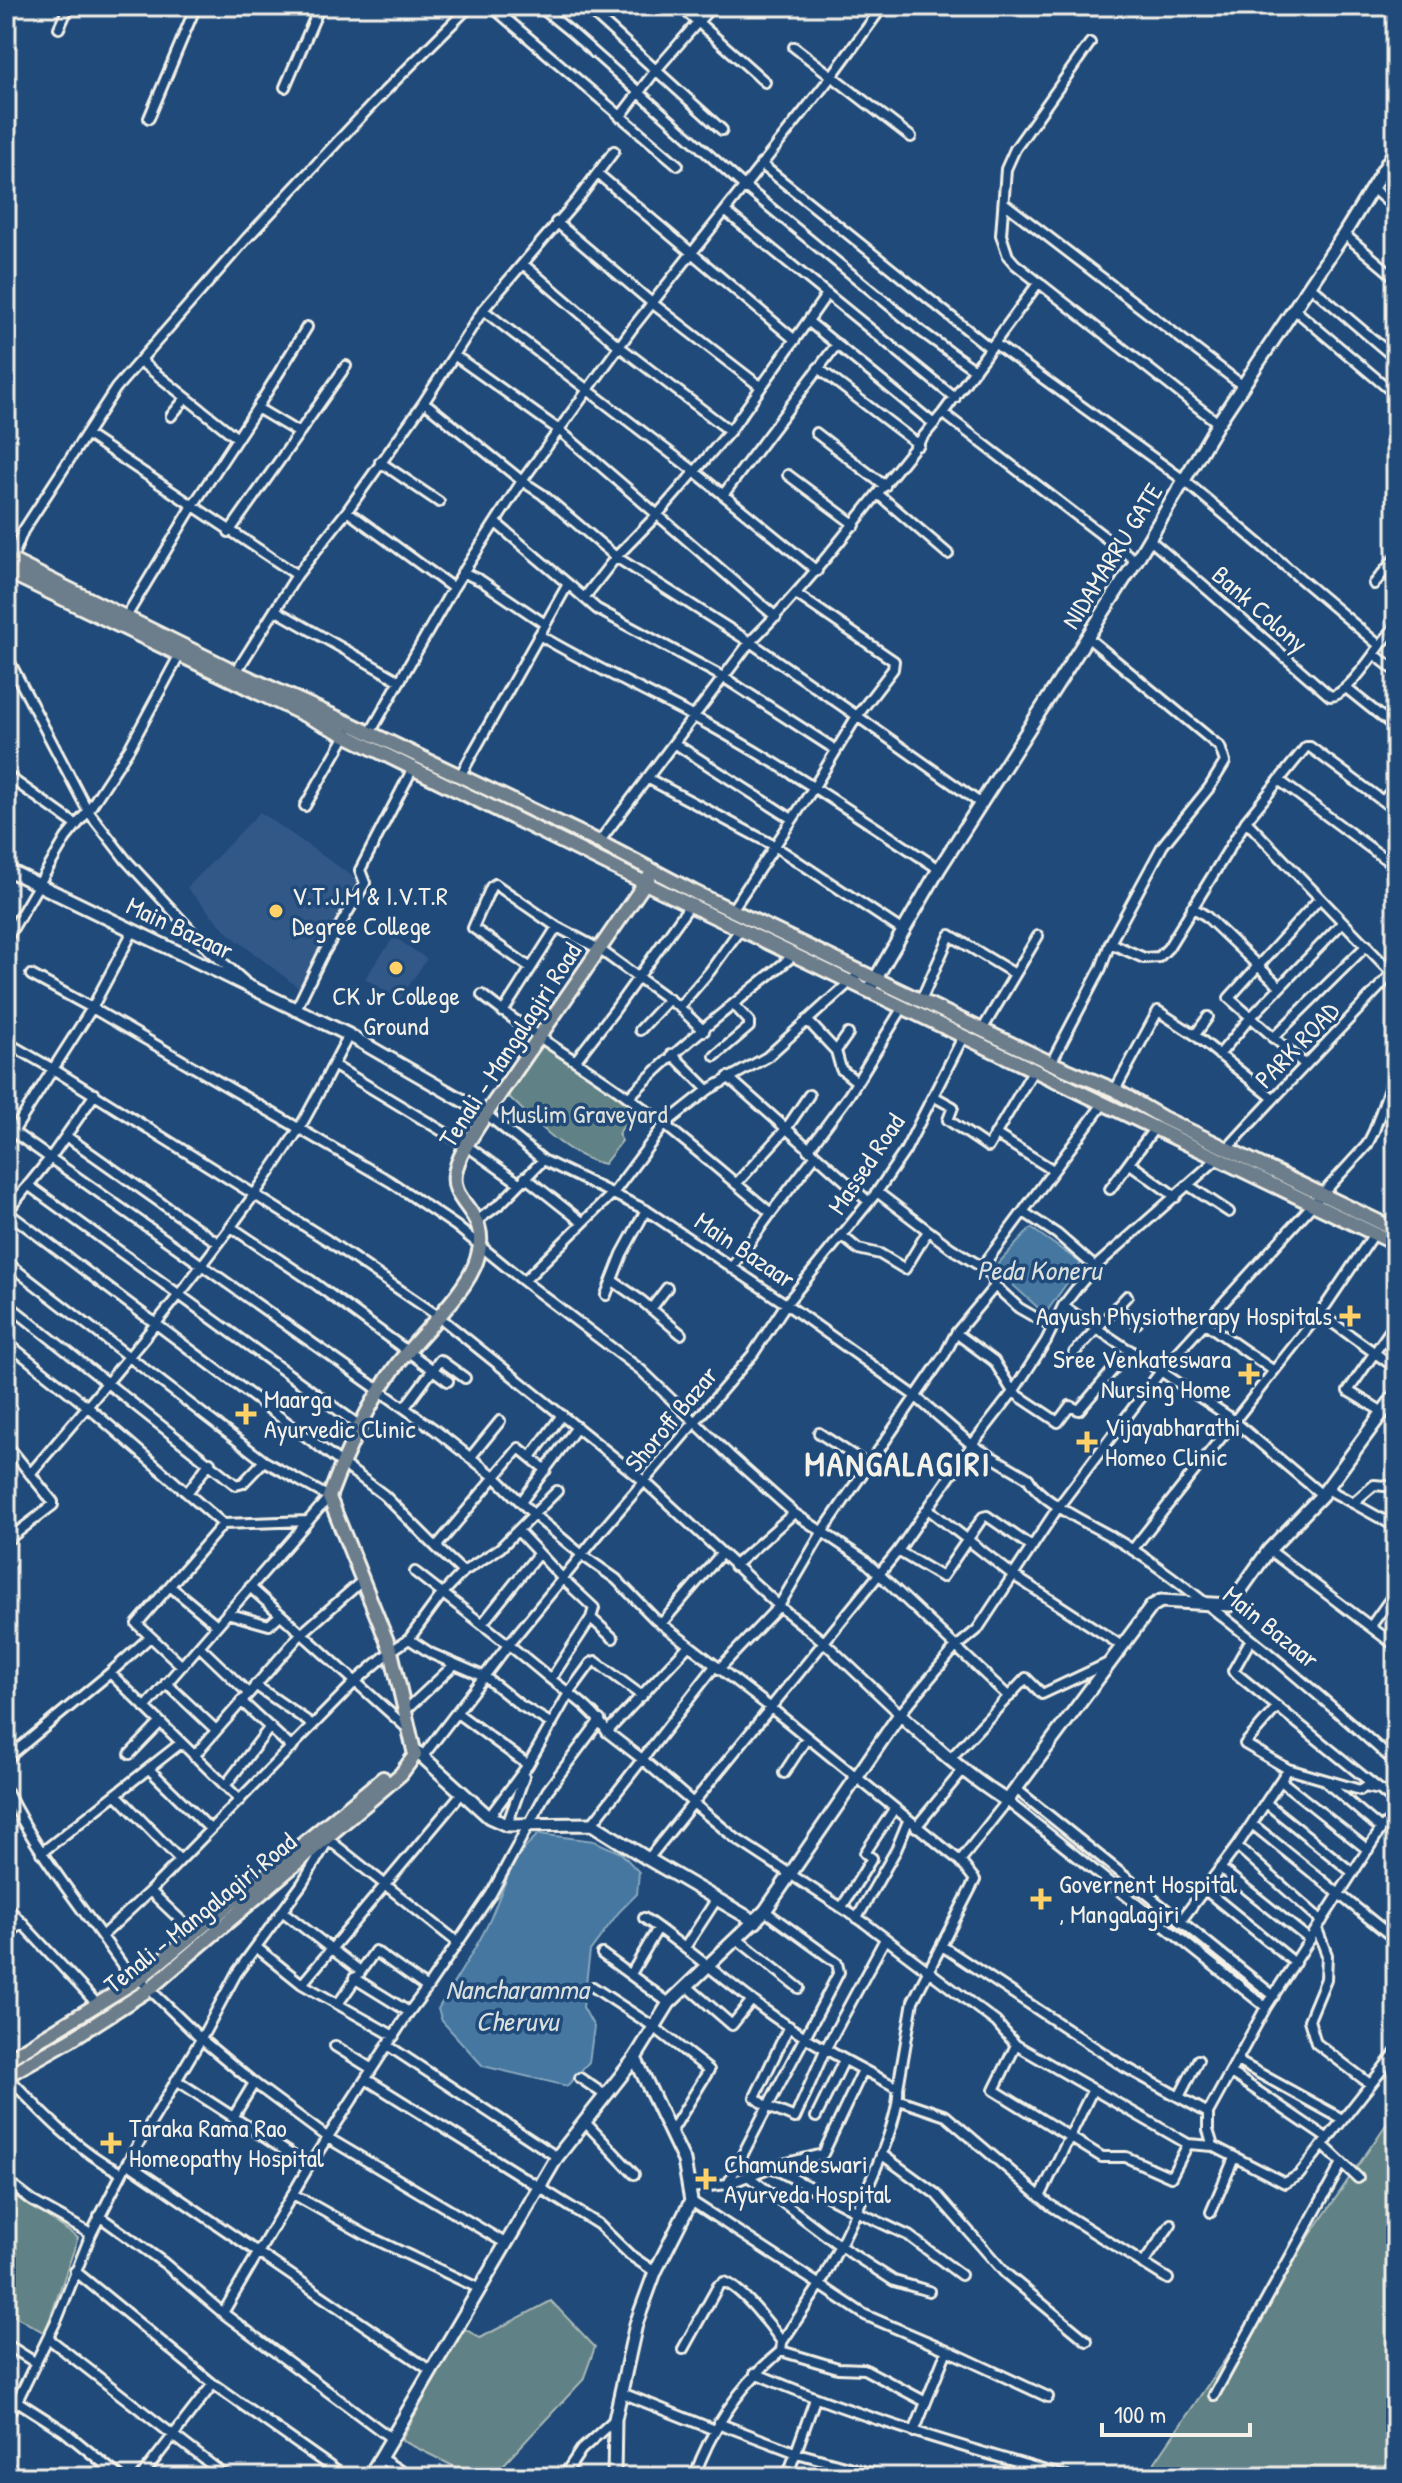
<svg xmlns="http://www.w3.org/2000/svg" width="1402" height="2483" viewBox="0 0 1402 2483" font-family="'Patrick Hand',sans-serif">
<style>
.built{fill:#335888}
.green{fill:#608185;stroke:#aab9b6;stroke-width:2}
.water{fill:#4477a1;stroke:#8aa8bd;stroke-width:2}
.lines{fill:none;stroke-linecap:round;stroke-linejoin:round}
.street-casing{stroke:#f4f1e8;stroke-width:14}
.secondary-casing{stroke:#f4f1e8;stroke-width:17}
.primary-casing{stroke:#f4f1e8;stroke-width:18}
.street{stroke:#1f4a7a;stroke-width:8}
.secondary{stroke:#1f4a7a;stroke-width:11}
.primary{stroke:#6c7d8b;stroke-width:12}
.poi-dot{fill:#ffd166;stroke:#1f4a7a;stroke-width:3}
.labels{text-anchor:middle;stroke-width:7;stroke-linejoin:round;paint-order:stroke}
.street-label{font-size:26px;fill:#f4f1e8;stroke:#1f4a7a}
.poi-label{font-size:26px;fill:#f4f1e8;stroke:#1f4a7a;text-anchor:start}
.park-label{font-size:26px;fill:#dee0d9;stroke:#1f4a7a}
.water-label{font-size:28px;font-style:italic;fill:#dadfdd;stroke:#1f4a7a}
.district-label{font-size:34px;font-weight:bold;letter-spacing:2px;fill:#f4f1e8;stroke:#1f4a7a}
</style>
<rect width="100%" height="100%" fill="#1f4a7a"/>
<filter id="ink" filterUnits="userSpaceOnUse"><feTurbulence type="fractalNoise" baseFrequency=".0125" numOctaves="2"/><feDisplacementMap in="SourceGraphic" scale="16" xChannelSelector="R" yChannelSelector="G"/><feConvolveMatrix kernelMatrix="1 2 1 2 8 2 1 2 1" color-interpolation-filters="sRGB"/></filter>
<g filter="url(#ink)">
<path class="built" d="M260,812L362,883L299,988L229,934L187,888Z
M394,937L427,959L399,1000L365,978Z"/>
<path class="green" d="M544,1042L638,1107L618,1134L622,1141L604,1164C567,1157 534,1120 507,1095Z
M1396,2110V2477H1151L1155,2462Z
M14,2193L78,2238L45,2333L6,2311V2198Z
M551,2301L595,2347L583,2380L492,2477H475L401,2440L463,2328L480,2338Z"/>
<path class="water" d="M1031,1228L1081,1263L1045,1314L994,1268Z
M539,1834L594,1841L621,1853L639,1872L637,1894L619,1912L590,1951L583,2007L594,2027L589,2062L567,2086L483,2066L442,2021L438,2009C454,1981 474,1953 488,1924C503,1891 510,1857 539,1834Z"/>
<g class="lines">
<defs>
<path id="street" d="M491,6L678,165
M539,6L571,32L744,186L922,332L975,370
M585,6L722,130
M680,6L765,82
M59,28L69,6
M1090,43L1015,149L1006,169L1001,235L1008,256L1015,264L1218,423
M794,47L911,137
M285,87L320,6
M620,117L656,70L712,6
M149,118L196,6
M761,164L990,348
M598,174L795,340
M1372,188L1396,209
M1004,203L1242,385
M725,211L955,398
M556,222L652,303L761,387
M1344,234L1396,278
M523,264L620,347L730,431
M1309,285L1396,359
M1294,309L1396,395
M483,310L694,471L817,571
M809,322L934,424
M994,343L1185,481L1380,646C1369,660 1346,696 1330,696L1149,539
M454,355L559,430L776,617
M142,358L145,365L237,438
M818,368L919,445
M424,402L522,481L542,494L616,557L750,642L857,716L814,787L732,910
M257,408L307,327
M943,413L1039,282
M171,416L185,399
M299,433L346,366
M816,433L885,486
M87,435L297,575L236,672
M380,462L439,502
M788,475L855,525
M878,494L948,554
M723,495L837,344
M347,511L453,588
M11,561L23,531L116,388L247,238L385,91L470,6
M462,572L480,580L545,624
M297,575L347,511L424,402L483,310L578,199L614,151
M568,584L597,609L723,677L836,750
M1374,584L1396,557
M796,594L894,661L893,669L857,716L980,803
M584,598L616,557L658,514L730,431L827,294
M275,610L400,681
M124,620L194,504L257,408L299,433L229,532
M539,635C595,668 654,695 711,726C790,770 864,820 939,869
M1380,646L1396,625
M1374,654L1396,671
M6,655L88,811L126,860L209,950L244,981
M1346,688L1396,728
M370,733L453,588L522,481L634,326L831,77L883,6
M674,743L792,819
M6,775L75,824
M460,776L568,584L496,523
M647,778L773,845L903,931
M1280,781L1396,867
M1383,801L1396,785
M305,806L348,732
M1246,821L1395,976
M599,842L750,642C822,571 878,489 943,413L1136,561
M1192,907L1206,916L1280,987
M133,931L92,1008L53,1069L327,1240L438,1316L645,1482L779,1606L824,1642L900,1714L955,1648L977,1630L1059,1506L1161,1371L1367,1145L1374,1131L1396,1069
M6,940L66,838L88,811L130,747L179,656
M1110,943L1144,958L1159,957L1168,948L1246,821L1306,747H1310L1396,811
M531,968L473,928L491,887L495,884L557,927L599,949L679,1007L704,1031
M31,975L92,1008L391,1182L456,1226L521,1279L641,1370L730,1456L794,1513L863,1559L1009,1697
M482,995C528,1033 580,1062 628,1097C678,1133 724,1174 771,1213L815,1156
M921,1000L950,935L1015,974
M679,1007L710,971L741,928
M295,1011L322,956L365,883L360,870L413,768
M503,1012L557,927
M807,1020L836,1051L841,1069L857,1082
M640,1030L669,999
M982,1030L1038,936
M1195,1035L1208,1017
M1273,1038L1367,945
M6,1042L53,1069L6,1143
M836,1051L848,1034
M672,1054L708,1090
M1219,1055L1250,1018L1343,922
M715,1056L749,1027V1021L734,1005
M576,1060L614,1011L690,905
M1051,1063L1101,968L1110,943L1163,845L1209,788L1225,762L1220,747L1087,637
M1304,1064L1229,998L1319,899
M333,1065L467,1146L519,1183
M728,1077L869,1202
M1115,1090L1158,1011L1195,1035L1273,1098
M933,1096L953,1107L948,1120L988,1147L1033,1071
M629,1097C680,1045 738,1001 794,955
M486,1114L543,1160L646,1210L786,1304L915,1396L972,1445L1028,1478C1040,1502 1088,1523 1112,1537C1162,1566 1206,1604 1251,1639C1301,1679 1348,1721 1396,1763
M6,1127L434,1429L495,1477L534,1515L582,1555L616,1579L655,1619L771,1708L960,1861
M995,1134L1053,1170
M66,1136L218,1243
M1227,1149C1282,1088 1340,1030 1396,969
M808,1150L849,1095L903,1007
M1129,1163L1176,1197
M525,1177L582,1222
M736,1184L786,1129L809,1095
M28,1185L360,1426
M1188,1185L1229,1212
M1110,1189L1154,1129
M877,1192L951,1248L982,1267L992,1276L995,1286L1019,1308L1052,1327
M7,1212L384,1495L436,1547
M6,1213L51,1157L95,1094
M1025,1213L1057,1234L1095,1267
M478,1220L501,1203L543,1160
M231,1227L310,1280L448,1381
M841,1235L858,1249L880,1254L905,1269L928,1231
M6,1262L264,1461L329,1497L145,1708
M982,1267L1103,1104
M731,1268L771,1213
M524,1281L614,1192L665,1124L708,1090L767,1057L862,971
M613,1281L642,1301L681,1334
M606,1295L622,1254L646,1210
M6,1303L236,1485L243,1483L264,1461
M1063,1306L1228,1416L1322,1495
M1116,1307L1137,1323
M651,1309L667,1288
M1319,1313L1396,1368
M1205,1323L1274,1371
M956,1333L994,1361L1013,1392L1058,1422L1070,1406L1079,1410L1130,1350
M6,1342L88,1407L223,1524
M1074,1353L1127,1296
M405,1407L440,1360L465,1378
M1386,1408L1396,1417
M1383,1412L1348,1391L1396,1322
M819,1433L868,1465
M531,1457L562,1415
M470,1458L500,1421
M30,1474C124,1364 218,1253 297,1132C316,1101 331,1067 349,1035
M1327,1489L1353,1503L1374,1485L1396,1487
M187,1493L210,1462
M521,1502L577,1427
M1353,1503L1396,1527
M928,1509L1013,1575L1122,1646
M518,1531L563,1579L594,1608L591,1618L551,1679
M6,1541L53,1505V1502L7,1445
M1133,1549L1326,1305L1374,1234
M1269,1550L1396,1646
M898,1551L942,1577L983,1517L987,1516L1032,1547
M734,1566L794,1513
M415,1572C459,1607 505,1640 548,1677C569,1694 594,1709 607,1732
M463,1572L500,1548L557,1491
M171,1587L217,1625
M250,1587L407,1728
M227,1613L269,1625L279,1616
M591,1618L613,1638
M482,1624L538,1554
M661,1624L721,1554
M1371,1626L1396,1591
M409,1639L432,1654L485,1677L520,1705L552,1724
M1251,1639L1233,1671L1380,1790
M199,1646L248,1693
M182,1666L137,1624L223,1524L308,1521
M719,1669L779,1606L823,1531L945,1354L956,1333L995,1286
M110,1673L240,1800
M166,1683L216,1730
M255,1685L313,1725
M241,1701L292,1748
M1277,1707L1245,1744L1288,1769L1360,1790L1365,1787L1380,1790L1396,1803
M405,1711L455,1664
M457,1713L528,1765
M130,1754L160,1723
M194,1756L300,1635L363,1580
M423,1756L509,1644L604,1528L753,1354L786,1304L877,1192L905,1151L963,1037
M6,1759L110,1673L150,1637
M949,1760L1026,1678L1042,1694L1108,1663
M149,1769L210,1829
M784,1773L807,1738
M1281,1781L1368,1850
M1327,1783L1381,1829
M225,1786L270,1727
M1016,1789L1274,1996
M6,1790C40,1860 91,1918 134,1982
M116,1794L180,1860
M1266,1803L1353,1873
M1396,1814L1381,1829L1266,2007L1208,2113V2130L1213,2146L1285,2183L1299,2175L1396,2052
M489,1817L528,1765L569,1693L591,1663L595,1661L599,1664L642,1696
M592,1824L715,1666
M1252,1824L1396,1940
M507,1825L524,1777
M916,1827L963,1770
M329,1840L457,1942
M1237,1846L1322,1921
M41,1853L181,1743
M648,1859L693,1803L642,1759L607,1732L689,1645
M1220,1868L1310,1940
M1204,1889L1295,1963
M150,1891L195,1934
M6,1906L98,2005
M842,1907L872,1858L865,1853L894,1809
M282,1911L360,1971
M644,1918C686,1947 724,1980 766,2011C807,2041 852,2064 898,2088
M857,1918L896,1850L908,1821
M1180,1922L1237,1846L1288,1769
M1317,1929L1327,1955L1326,1979L1309,2020L1316,2043L1370,2084
M6,1935L23,1923
M103,1935L150,1891L356,1681L391,1651L409,1639L442,1594L463,1572L436,1547L519,1448L546,1470
M737,1939L799,1988
M686,1946L716,1900
M942,1946L1123,2066L1208,2113
M256,1947L302,1984L394,2036
M602,1954L669,2003
M631,1974L658,1928
M354,1978L409,2012
M139,1979L201,2039L254,2083L328,2138L505,2243
M302,1984L462,1793
M687,1986L732,2025L752,2000
M593,1987L654,2027L709,2070L671,2132
M338,2004L375,1951L427,1988
M789,2026L755,2097L766,2106L795,2118L825,2050L885,1939
M387,2045L557,2157
M1016,2045L994,2090L1102,2157H1126L1171,2177L1188,2144
M335,2046L372,2069
M1237,2061L1342,2119
M1231,2073L1328,2139
M9,2078C42,2113 78,2151 121,2173
M580,2078L605,2095
M366,2079L598,2224L630,2255L655,2272
M176,2080L309,2166
M1179,2097L1198,2060
M899,2100L946,2116L1050,2205L1168,2279
M234,2116L254,2083
M816,2117L844,2060
M584,2121L634,2174
M1323,2145L1358,2178
M1213,2146L1188,2144L1016,2045L996,2022L865,1923L735,1838L693,1803L898,1551L972,1445L1013,1392L1046,1341L1063,1306L1076,1289L1095,1267L1217,1159
M881,2154L936,2194L1005,2273L1087,2341
M127,2163L430,2370
M771,2167L856,2211L909,2236L961,2275
M748,2176L840,2246L894,2281L929,2291
M6,2181L32,2201L91,2234
M728,2184C763,2112 803,2043 839,1972L837,1963L765,1911
M689,2188L728,2184L771,2167L823,2154L863,2070
M293,2194L366,2235L478,2288
M1040,2197L1093,2089
M691,2201L820,2285C840,2245 902,2128 898,2088L913,2001L975,1880L960,1861L1007,1801L1266,2007
M1211,2212L1234,2158
M99,2216L164,2263L223,2313L392,2439
M1143,2264L1171,2224
M75,2271L213,2384L345,2477
M223,2313L309,2166L409,2012L427,1988L491,1894L547,1791L600,1720
M48,2338L227,2477
M6,2344L36,2363
M683,2349L718,2286L724,2282C742,2288 771,2326 782,2342
M781,2351L838,2368L864,2369L926,2402
M755,2373C856,2417 961,2446 1067,2477
M622,2393L715,2430
M6,2394L64,2431L120,2477
M1214,2395L1342,2163
M6,2416L17,2401L58,2317L91,2234L127,2163L201,2039L236,1974L302,1884L329,1839
M718,2423L797,2453L885,2477
M914,2432L947,2350
M380,2458L410,2477
M6,2465L18,2477
M141,2477L213,2384
M563,2477L581,2450L615,2419
M694,2477C712,2427 741,2384 781,2351L782,2342L820,2285L865,2315L947,2350L1048,2397
M787,2477L815,2399"/>
<path id="secondary" d="M6,869L349,1035L486,1114
M872,985L939,869L1136,561L1218,423L1344,234L1396,149
M415,1750L489,1817L507,1825L592,1824L648,1859L756,1922
M369,2477L557,2157L635,2058L669,2003L765,1911L900,1714C934,1746 967,1776 1007,1801L1152,1606L1161,1601L1230,1605L1269,1550L1322,1495L1396,1394
M614,2477L615,2419L636,2324L655,2272L691,2201L684,2161L635,2058"/>
<path id="primary" d="M6,558L236,672L351,724L599,842L694,892L1051,1063L1115,1090L1163,1118L1396,1230
M6,571L315,720L690,905L1396,1244
M6,2060L139,1979L383,1778
M6,2076L70,2040L148,1990L401,1774L415,1755L391,1651L329,1497C346,1452 367,1406 396,1366C418,1336 467,1293 477,1259C492,1211 450,1206 455,1174C458,1154 475,1132 486,1114L649,877"/>
</defs>
<use href="#street" class="street-casing"/>
<use href="#secondary" class="secondary-casing"/>
<use href="#primary" class="primary-casing"/>
<use href="#street" class="street"/>
<use href="#secondary" class="secondary"/>
<use href="#primary" class="primary"/>
</g>
</g>
<g class="poi-dot">
<circle cx="276" cy="911" r="8"/>
<circle cx="396" cy="968" r="8"/>
<path d="M1346 1304h8v8h8v8h-8v8h-8v-8h-8v-8h8z"/>
<path d="M1245 1362h8v8h8v8h-8v8h-8v-8h-8v-8h8z"/>
<path d="M242 1402h8v8h8v8h-8v8h-8v-8h-8v-8h8z"/>
<path d="M1083 1430h8v8h8v8h-8v8h-8v-8h-8v-8h8z"/>
<path d="M1037 1887h8v8h8v8h-8v8h-8v-8h-8v-8h8z"/>
<path d="M107 2131h8v8h8v8h-8v8h-8v-8h-8v-8h8z"/>
<path d="M702 2167h8v8h8v8h-8v8h-8v-8h-8v-8h8z"/>
</g>
<g class="labels">
<g class="street-label">
<text transform="translate(1112 556) rotate(-58)" y="9">NIDAMARRU GATE</text>
<text transform="translate(1260 609) rotate(41)" y="9">Bank Colony</text>
<text transform="translate(180 928) rotate(25)" y="9">Main Bazaar</text>
<text transform="translate(510 1045) rotate(-57)" y="9">Tenali - Mangalagiri Road</text>
<text transform="translate(1297 1045) rotate(-46)" y="9">PARK ROAD</text>
<text transform="translate(866 1164) rotate(-56)" y="9">Massed Road</text>
<text transform="translate(745 1250) rotate(34)" y="9">Main Bazaar</text>
<text transform="translate(671 1419) rotate(-50)" y="9">Shoroff Bazar</text>
<text transform="translate(1271 1627) rotate(39)" y="9">Main Bazaar</text>
<text transform="translate(200 1913) rotate(-39)" y="9">Tenali - Mangalagiri Road</text>
</g>
<g class="poi-label">
<text x="292" y="905">V.T.J.M &amp; I.V.T.R<tspan x="292" dy="30">Degree College</tspan></text>
<text x="396" y="1005" text-anchor="middle">CK Jr College<tspan x="396" dy="30">Ground</tspan></text>
<text x="1332" y="1325" text-anchor="end">Aayush Physiotherapy Hospitals</text>
<text x="1231" y="1368" text-anchor="end">Sree Venkateswara<tspan x="1231" dy="30">Nursing Home</tspan></text>
<text x="264" y="1408">Maarga<tspan x="264" dy="30">Ayurvedic Clinic</tspan></text>
<text x="1105" y="1436">Vijayabharathi<tspan x="1105" dy="30">Homeo Clinic</tspan></text>
<text x="1059" y="1893">Governent Hospital<tspan x="1059" dy="30">, Mangalagiri</tspan></text>
<text x="129" y="2137">Taraka Rama Rao<tspan x="129" dy="30">Homeopathy Hospital</tspan></text>
<text x="724" y="2173">Chamundeswari<tspan x="724" dy="30">Ayurveda Hospital</tspan></text>
</g>
<g class="park-label">
<text x="584" y="1123">Muslim Graveyard</text>
</g>
<g class="water-label">
<text x="1039" y="1280">Peda Koneru</text>
<text x="517" y="1999">Nancharamma<tspan x="517" dy="32">Cheruvu</tspan></text>
</g>
<g class="district-label">
<text x="898" y="1476">MANGALAGIRI</text>
</g>
</g>
<rect width="1402" height="2483" fill="none" stroke="#1f4a7a" stroke-width="32"/>
<rect x="16" y="16" width="1370" height="2451" fill="none" stroke="#f4f1e8" stroke-width="3" filter="url(#ink)"/>
<path d="M1102 2423v12h148v-12" fill="none" stroke="#f4f1e8" stroke-width="4"/>
<text x="1114" y="2423" font-size="24" fill="#f4f1e8" stroke="#1f4a7a" stroke-width="6" paint-order="stroke">100 m</text>
</svg>
